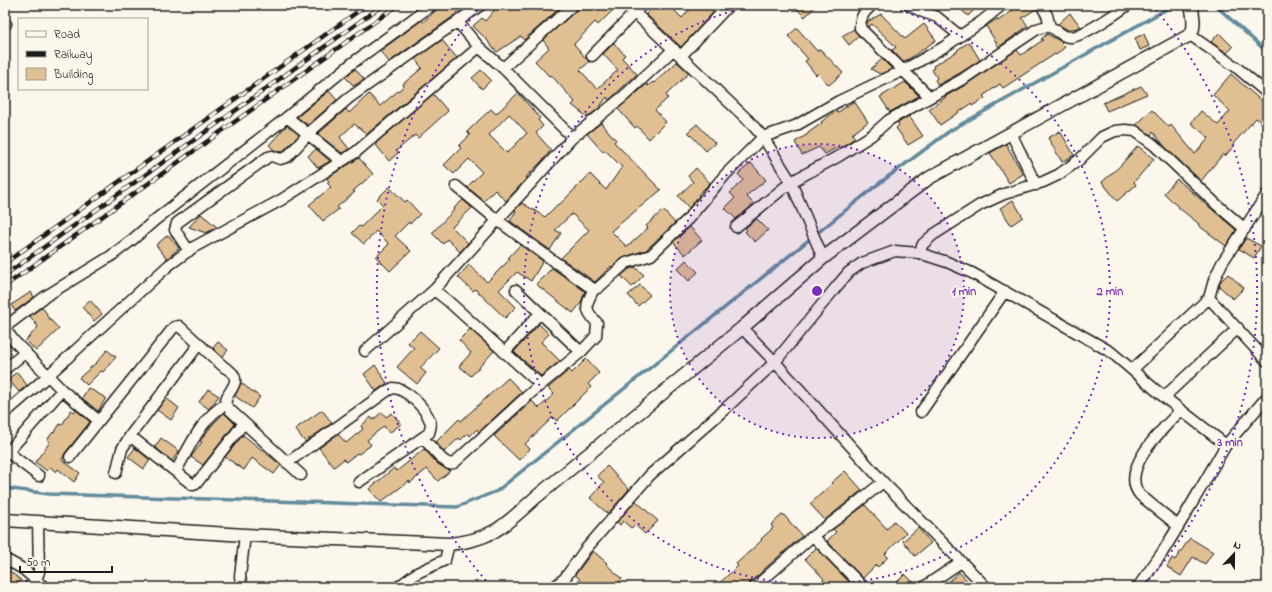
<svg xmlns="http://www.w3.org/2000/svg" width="1272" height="592" viewBox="0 0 1272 592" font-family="'Indie Flower',sans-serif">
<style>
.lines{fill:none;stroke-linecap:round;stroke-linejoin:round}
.stream{stroke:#628b9c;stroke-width:3.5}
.building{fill:#e0c093;stroke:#1c1c1c;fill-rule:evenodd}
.minor-casing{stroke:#1c1c1c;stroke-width:13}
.tertiary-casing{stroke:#1c1c1c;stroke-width:15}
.minor{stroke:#fbf7ec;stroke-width:10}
.tertiary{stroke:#fbf7ec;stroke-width:12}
.rail-casing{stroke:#1c1c1c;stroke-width:4.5}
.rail{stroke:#fbf7ec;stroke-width:3;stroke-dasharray:9;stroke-linecap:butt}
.ring{fill:none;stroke:#7b2cbf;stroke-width:2;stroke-dasharray:2 4}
.centre{fill:#7b2cbf;stroke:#fbf7ec;stroke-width:2}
.ring-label{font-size:12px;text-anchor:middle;font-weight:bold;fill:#7b2cbf;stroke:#fbf7ec;stroke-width:4;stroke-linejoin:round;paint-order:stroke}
</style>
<rect width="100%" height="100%" fill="#fbf7ec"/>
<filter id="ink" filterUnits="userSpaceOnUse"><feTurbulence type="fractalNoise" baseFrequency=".025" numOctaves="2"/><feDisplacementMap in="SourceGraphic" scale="8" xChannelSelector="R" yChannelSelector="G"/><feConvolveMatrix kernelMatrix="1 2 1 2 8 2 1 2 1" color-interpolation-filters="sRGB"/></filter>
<g filter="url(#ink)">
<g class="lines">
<path class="stream" d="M1215,5L1267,52
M5,488L49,494L457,507L497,491L877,185L951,130L1174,5"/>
</g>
<path class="building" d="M442,5H467L451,18L389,62L380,51L422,20L423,22Z
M499,5H563L524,40L521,36L497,52L488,42H489L473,26L482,18L485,21Z
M579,5H608L613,10L598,25L595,22L574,44L589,62L580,70L597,89L618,70L603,54L614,43L625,55L622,58L637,74L609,100L607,97L598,109L587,117L572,105L575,102L551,75L549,76L535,61L549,48L543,40L577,10Z
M655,5H669L682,18L694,5H720L681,47L646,14Z
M793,5H817L805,17Z
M956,5H979L968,16Z
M1020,5H1035L1036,9L1022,18L1028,26L999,47L986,26L997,19L998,21Z
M1070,13L1074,19H1075L1081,27L1068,30L1058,24Z
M881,14L905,39L924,24L936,40L912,57L903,62L892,50L896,47L872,24L868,27L867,25V22Z
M797,28L817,51L820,49L843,73L829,85L818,73L816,75L805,61L808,59L788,36Z
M854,29L859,36L849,45L842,36Z
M1219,33L1233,47L1227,53L1211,42Z
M1047,34L1062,42L1061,43L1065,47L1056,55L1055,54L1003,88L1000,84L983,96L985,98L972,106L971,104L940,125L929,109L946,97V96L967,84L1017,50L1021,55L1043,40L1041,39Z
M1144,34L1149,46L1140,50L1135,38Z
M442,40L457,58L367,134L354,124L340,137L349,149L342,153L318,134L346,109L349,113L369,94L380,106L404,86L403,84L422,68L415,59Z
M969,42L980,60L960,73L938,85L935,80L937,78L932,70L934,68L933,66L958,51L957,50Z
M882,59L892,69L880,74L871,69Z
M677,62L689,73L666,95L668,98L655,110L666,122L649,139L637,126L635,128L618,109L647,84L648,86L653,82L654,83Z
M355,69L364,79L354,86L345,77Z
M481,70L491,80L482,89L472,78Z
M1231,74L1267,106V127L1256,118L1233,144L1235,145L1225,156L1223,154L1201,181L1166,148L1153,132L1151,135L1136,125L1152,110L1169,127L1171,125L1195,154L1209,138L1191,123L1201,111L1218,125L1230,111L1213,95Z
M905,82L919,96L890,112L880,97Z
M1141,86L1147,94L1107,111L1103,103Z
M329,91L337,100L308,125L297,117Z
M518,93L540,118L538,120L543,126L536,133L551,150L543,160L526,177L527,178L506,201L495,190L484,201L467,187L482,172L469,159L454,174L444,165L461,148L459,146L470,135L467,132L475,124L491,109L496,114ZM509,114L527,133L507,153L489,135Z
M433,94L448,111L418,138L415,135L396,151L398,153L389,161L376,145V143Z
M854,101L868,122L852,134L855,138L839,148L838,147L825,154L819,147L802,155L795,142L808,134V133L822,123L821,122L836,111L837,113Z
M909,116L923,136L908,145L896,128L899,125L898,123Z
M601,123L616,140L614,142L661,190L611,231L627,247L648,228L646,226L663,210L675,223L646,250L622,258L612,267L611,266L595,282L561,258L589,230L572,214L555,230L561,233L550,250L510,221L516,211L515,210L522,203L545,217L558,204L559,205L590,174L606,190L622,167L605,150L603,152L587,134Z
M697,124L715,143L706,151L688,132Z
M287,125L299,135L283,151L280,152L274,150L269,145Z
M1060,131L1074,155L1062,162L1048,138Z
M1006,144L1023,174L1009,183L990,153Z
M1138,146L1154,159L1134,182L1136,185L1117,201L1102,182L1120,166Z
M316,149L330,161L318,168L308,156Z
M359,158L373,174L353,191L355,192L337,207L339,209L323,221L309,205L331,187L327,183L329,182L327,178Z
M751,163L766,180L746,196L754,204L736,219L725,208L735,198L730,193L743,180L738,174Z
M696,168L710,183L698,195L699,196L689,208L678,196L693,182L688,176Z
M1177,179L1236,230L1226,246L1198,225L1199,224L1179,208L1164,193Z
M389,187L405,202L407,200L420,214L410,224L409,222L395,236L411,251L390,271L376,257L389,244L376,231L364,244L352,233L359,226L361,227L383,205L377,199Z
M463,200L472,208L452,227L468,243L460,252L447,239L443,244L432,233L455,209L454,208Z
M1013,200L1023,217L1011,225L1000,208Z
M201,214L217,227L206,233L189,227Z
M757,219L768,230L755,242L745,232L747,230L745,228Z
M690,227L702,240L685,255L673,242Z
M168,235L179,248L167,259L156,245Z
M1246,238L1261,246L1254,258L1239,249Z
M520,245L543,261L531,281L517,272L499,290L516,307L505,318L475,289L473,291L458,277L469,265L487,282L510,259L508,258Z
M686,260L698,272L689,281L677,269Z
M635,267L644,275L632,287L621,276L629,269Z
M552,268L585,291L581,303L573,313L536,284Z
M1228,274L1244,288L1233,299L1219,286L1220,282Z
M640,285L650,295L638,306L628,295Z
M31,292L34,297L15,311L11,305Z
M90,300L102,314L94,321L82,307Z
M42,307L47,314L46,315L59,329L36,351L26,340L38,327L30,316Z
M539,324L549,334L541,342L560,361L541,376L514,352Z
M470,329L494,351L471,376L459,366L471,353L459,340Z
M420,331L439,348L420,368L426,373L417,384L397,367L414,348L408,343Z
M218,342L228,350L222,357L213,348Z
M107,350L116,357L103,372L101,371L87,385L79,378L97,362Z
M586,359L599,373L588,384L591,387L557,421L553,417L525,444L530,449L519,460L494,436L532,401L539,408L554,394L548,388L569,370L572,373Z
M375,365L387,383L376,391L364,374Z
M17,372L27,385L19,392L8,379Z
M508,378L522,392L479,432L477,429L470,436L468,433L461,440L459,438L444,452L436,442L459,419L461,421Z
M241,383L260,397L252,408L235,396Z
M88,388L106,398L98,411L82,398Z
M208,389L219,396L209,409L199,402Z
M166,398L179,408L171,420L157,410Z
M71,410L74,412L76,410L90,422L65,453L62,460L80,473L74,482L58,469L56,472L50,467L47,471L35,462L50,442L47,440L53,432L54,433L60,424L62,425Z
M322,410L332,423L305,442L295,429Z
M382,412L386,417L392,413L401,424L389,433L384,426L367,440L371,445L359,454L357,453L346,462L344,459L334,467L319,448L338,434L346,443L363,429L361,426L371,417L373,420Z
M224,413L235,424L203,465L191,457L202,442L200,441L213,424Z
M243,435L281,465L274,474L252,458L244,470L225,457Z
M161,438L179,451L172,461L155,447Z
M135,448L150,460L144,469L128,457Z
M424,449L438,464L450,471L438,481L427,469L410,483L409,481L381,502L369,489L394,468L397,471Z
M607,466L629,489L608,514L590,498L604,482L597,476Z
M845,471L862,490L825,520L810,504L832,484L831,483Z
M636,501L658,521L645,534L635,525L631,528L623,521L620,525L617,522Z
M865,505L887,529L894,521L906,533L885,554L888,557L878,567L876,565L863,578L827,541L836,532L833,529Z
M783,514L802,536L762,571H763L750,582L749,587H715L738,566L736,564L762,540L761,539L773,528L771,525Z
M918,528L931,543L915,556L903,541Z
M1190,538L1213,552L1205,564L1193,557L1181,576L1167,567L1172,558L1175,560Z
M816,548L854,587H817L824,579L805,559Z
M593,551L607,563L606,564L622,579L615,587H572L580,579L575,575Z
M9,571L21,580L16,587H5V576Z
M959,572L973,587H943Z
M905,574L918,587H892Z"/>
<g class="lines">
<defs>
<path id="minor" d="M625,5L635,13L749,121L763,137L791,182L823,258
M872,5C864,12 860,17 860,28L930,97
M909,5L923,12L937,17L960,36
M1041,5L1047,15L1050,27
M457,21L479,47L503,68L569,134L572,138
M5,23L6,24
M1190,35L1236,67L1267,93
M592,56L642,5
M681,56L729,5
M503,68L573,5
M287,117L341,161
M1011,133L1036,185
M456,186L497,220L587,285L594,289L598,288L626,263L651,255L688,219L725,175L763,137L795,126L839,101L902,71L944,47L981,22L1002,5
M1267,194L1222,263L1214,280L1209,298L1267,361
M736,227L791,182L839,156L872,135L889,120L963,79L1037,29C1057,21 1057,38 1071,37C1083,36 1117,13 1128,5
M189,251L175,230L177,223L268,157L272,156L280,159L287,157L312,130L349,98L481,5
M919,253L923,244L933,235L980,205L1004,194L1043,182L1058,175L1079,160L1102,137L1115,131L1125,130L1135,131L1154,145L1216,204L1245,229
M434,290L448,301L541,385
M516,290L581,352
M5,327L46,296L111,256L132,240L155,220L281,122L351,64L432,5
M742,328L775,362L883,482L986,587
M5,329L14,341L62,390L99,421
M365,351L434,290L572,138L624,96L674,49
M504,353L540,313
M5,369L26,352
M1133,369L1209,298
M1164,397L1238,328
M921,412L1005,291
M5,413L42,381L169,265L194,247L281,200L356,152L479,47
M130,436L193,485L196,484L244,423
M423,438L442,459L449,464L454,463L533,391L581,352L596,336L597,323C584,309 585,305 594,289
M5,450L39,476
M8,452L62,390
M70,457L174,327L179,326L224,367C250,381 222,392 226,405C227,407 229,408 230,410L301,475
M287,463L387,391L393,388C406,388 426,409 430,421C432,425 430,429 429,433L359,482
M176,471C189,448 202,417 226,404
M116,473L122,449L130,436L199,344
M1178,526C1170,519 1161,512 1152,505C1148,501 1143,498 1140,495C1118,469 1165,427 1181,410
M813,536L863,587
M5,559L23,569L44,587
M29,587L36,580L39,572L38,522
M244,587L241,583L240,576L245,535
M398,587L417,573L445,560L449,544
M554,587L565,578L585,550L650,475L726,408L775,362L837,286L849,272L862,263L895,251L919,253L947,262L972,273L1111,352L1164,397L1226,445
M755,587L809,539L838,518L883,482
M924,587L961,562
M1138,587L1162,553L1184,517L1226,445L1267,397"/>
<path id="tertiary" d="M5,520L245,535L449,544C492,540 505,525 535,498L742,328L823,258L929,178L1190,35C1196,28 1193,14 1191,5"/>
</defs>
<use href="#minor" class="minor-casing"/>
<use href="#tertiary" class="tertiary-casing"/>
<use href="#minor" class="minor"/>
<use href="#tertiary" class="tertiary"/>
<defs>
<path id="rail" d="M5,263L367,5
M5,275L383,5
M5,286L398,5"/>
</defs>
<use href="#rail" class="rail-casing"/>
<use href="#rail" class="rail"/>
</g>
</g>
<circle cx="817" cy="291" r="147" fill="#7b2cbf" fill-opacity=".12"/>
<g class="ring">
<circle cx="817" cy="291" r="147"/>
<path d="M883 6A293 293 0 1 1 751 6"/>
<path d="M490 585A440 440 0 0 1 482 5M1152 5A440 440 0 0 1 1144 585"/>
</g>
<circle cx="817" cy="291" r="6" class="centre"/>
<g class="ring-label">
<text x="964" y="295">1 min</text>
<text x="1110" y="295">2 min</text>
<text x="1230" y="446">3 min</text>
</g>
<rect width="1272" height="592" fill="none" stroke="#fbf7ec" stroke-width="20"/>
<rect x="10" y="10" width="1252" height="572" fill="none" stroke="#1c1c1c" stroke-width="1.5" filter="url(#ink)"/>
<rect x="18" y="18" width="130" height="72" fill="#fbf7ec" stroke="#a29f99"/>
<rect x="26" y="31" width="20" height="6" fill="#fbf7ec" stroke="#a29f99"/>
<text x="54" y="38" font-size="12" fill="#1c1c1c">Road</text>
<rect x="26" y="51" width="20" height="6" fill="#1c1c1c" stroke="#a29f99"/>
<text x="54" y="58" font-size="12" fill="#1c1c1c">Railway</text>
<rect x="26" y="68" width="20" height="12" fill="#e0c093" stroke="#a29f99"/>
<text x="54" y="78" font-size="12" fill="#1c1c1c">Building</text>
<g transform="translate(1234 554) rotate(22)" stroke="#fbf7ec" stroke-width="3" paint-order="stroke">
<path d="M0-3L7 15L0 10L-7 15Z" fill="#1c1c1c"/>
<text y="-6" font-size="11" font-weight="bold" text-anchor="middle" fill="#1c1c1c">N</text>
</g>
<path d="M20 566v6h92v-6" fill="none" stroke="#1c1c1c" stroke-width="2"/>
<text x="26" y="566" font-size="12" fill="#1c1c1c" stroke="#fbf7ec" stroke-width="3" paint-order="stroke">50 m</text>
</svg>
